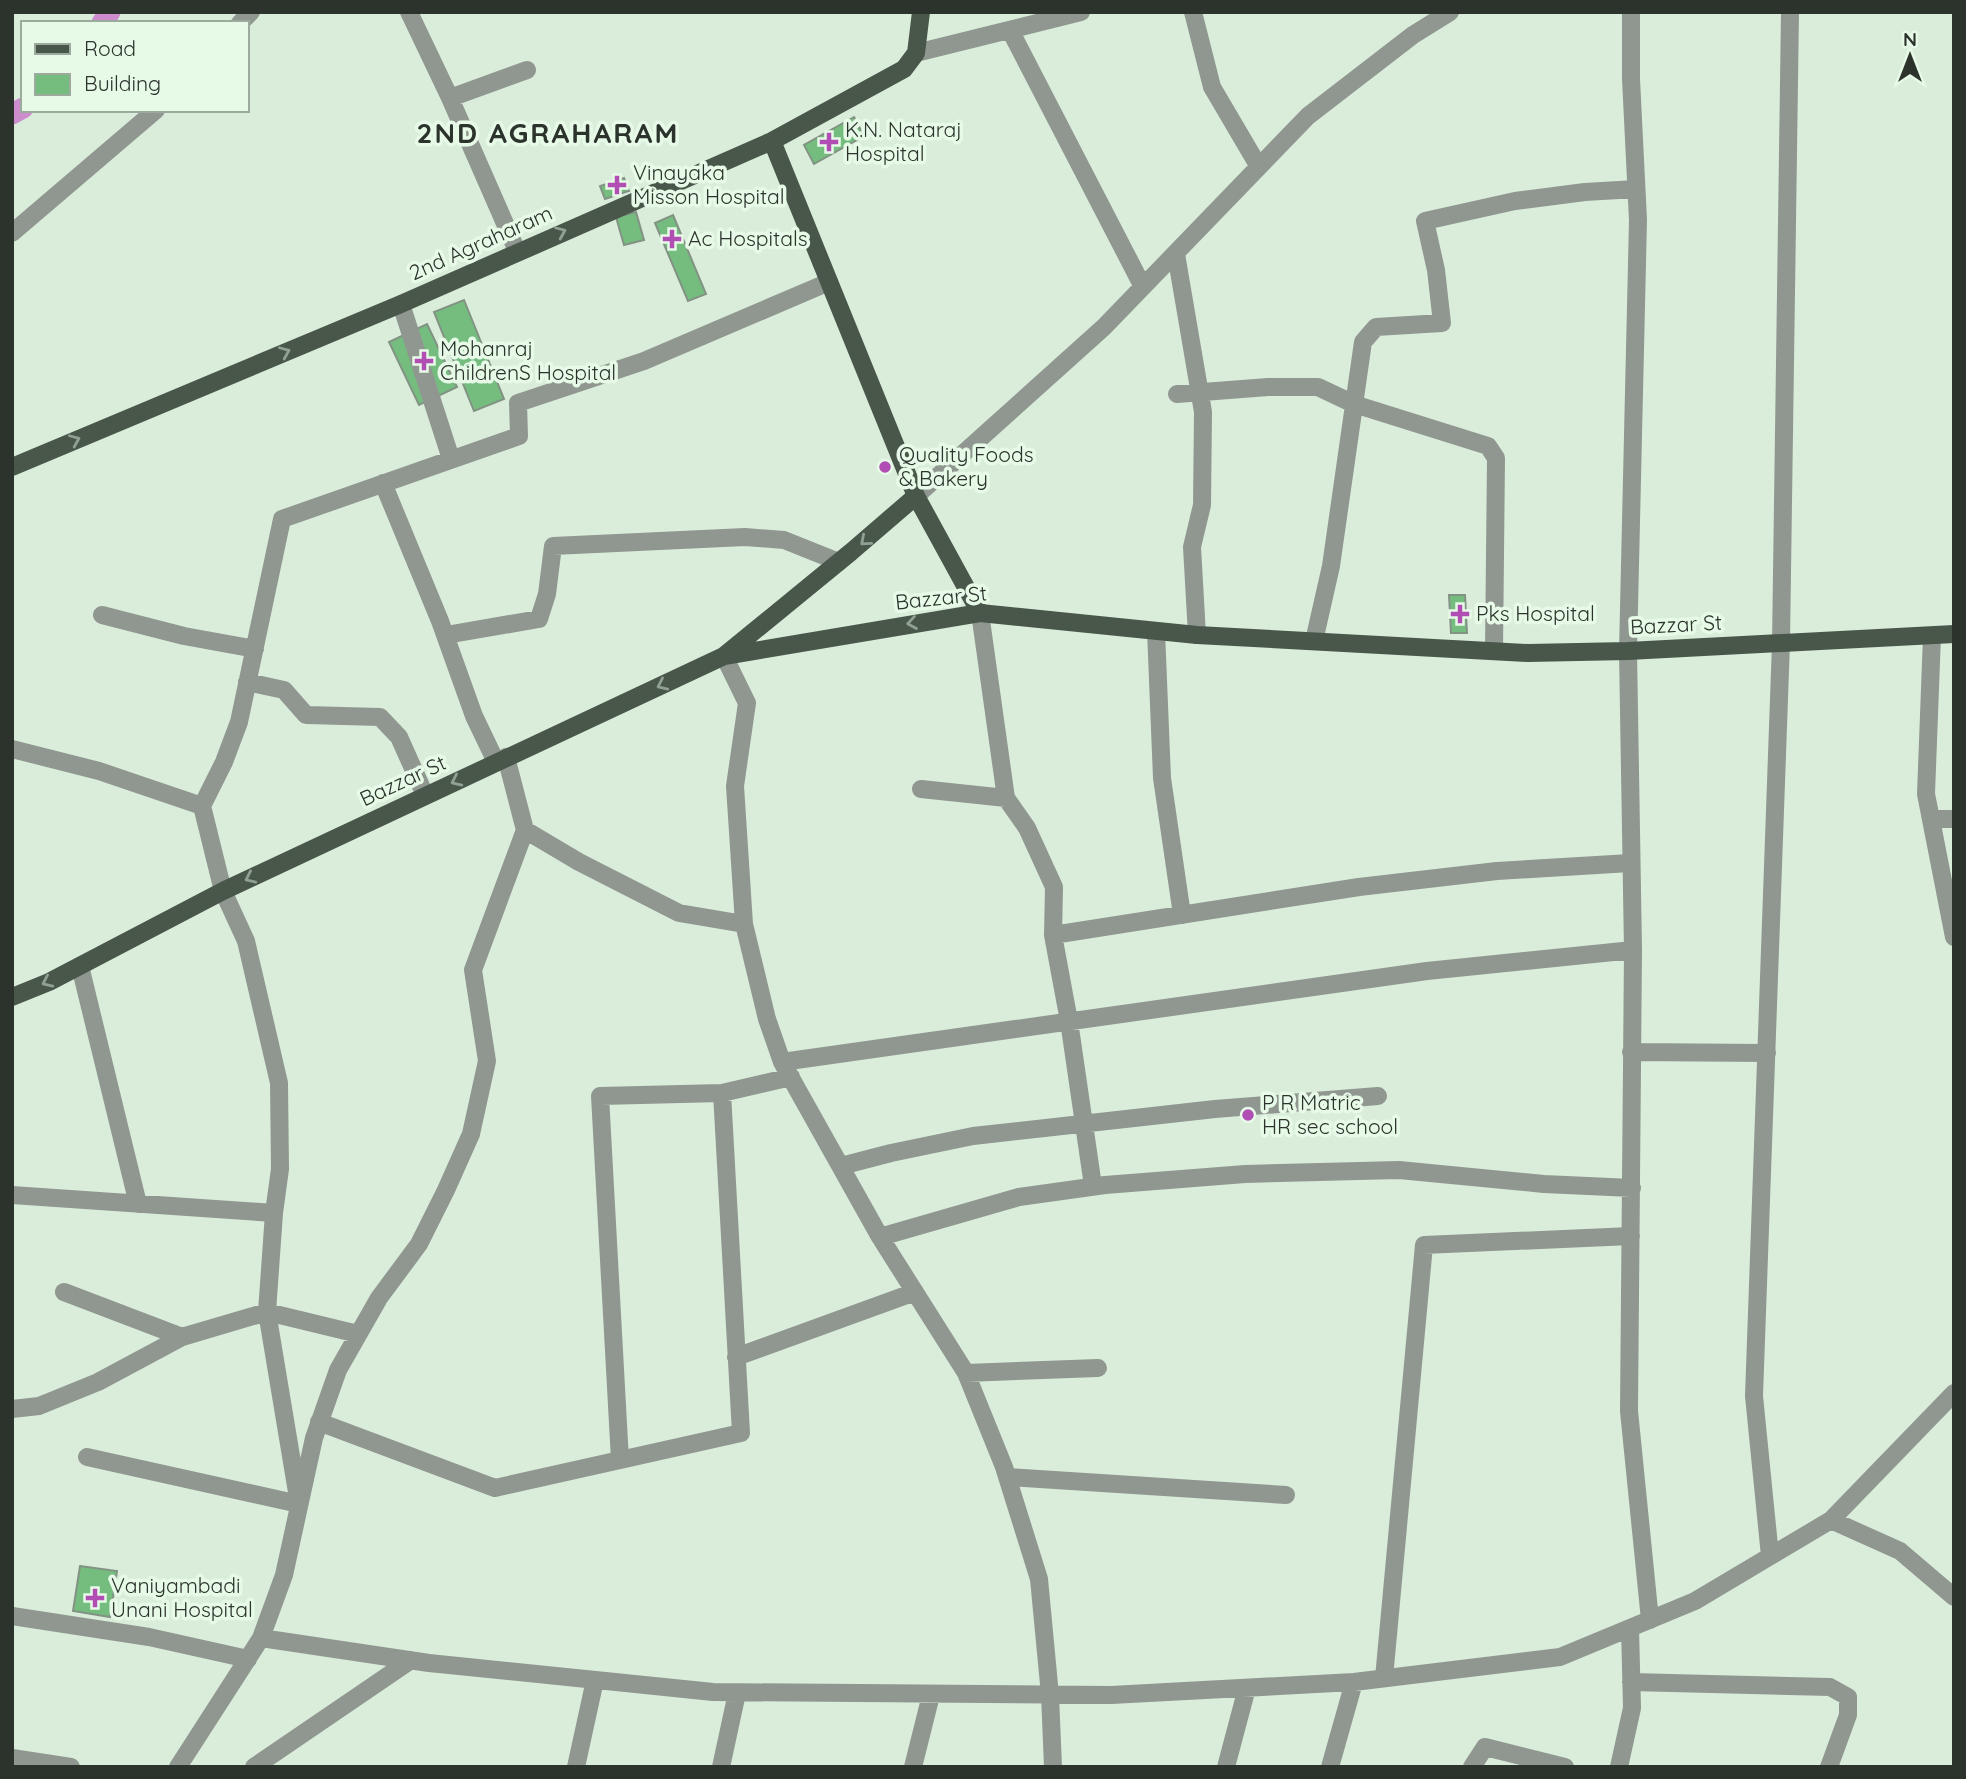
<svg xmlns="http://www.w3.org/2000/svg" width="1966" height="1779" viewBox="0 0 1966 1779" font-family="Quicksand,sans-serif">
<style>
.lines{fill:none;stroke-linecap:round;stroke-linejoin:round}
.canal{stroke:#cd8dcd;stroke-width:21}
.building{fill:#74bd7f;stroke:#829384;stroke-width:2}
.minor{stroke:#909790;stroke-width:18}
.major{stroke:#49574b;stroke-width:18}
.oneway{stroke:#90a092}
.poi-dot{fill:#b14eb4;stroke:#e7fae8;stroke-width:2.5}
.labels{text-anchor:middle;stroke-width:7;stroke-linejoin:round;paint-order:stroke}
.poi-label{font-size:21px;fill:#2b332c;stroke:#e7fae8;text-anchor:start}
.street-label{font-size:21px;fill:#2b332c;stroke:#e7fae8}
.district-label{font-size:28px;font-weight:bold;letter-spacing:2px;fill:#2b332c;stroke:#e7fae8}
</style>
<rect width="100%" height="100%" fill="#daeddb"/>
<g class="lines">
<path class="canal" d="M102,23L110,12
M12,114L23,108"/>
</g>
<path class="building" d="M854,117L864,136L814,164L804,145Z
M624,178L629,191L605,199L600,186Z
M636,212L644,240L624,245L616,217Z
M673,215L706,294L688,301L655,223Z
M464,300L504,399L474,411L434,312Z
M427,324L457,387L419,405L389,342Z
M1449,595H1465L1467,633H1451Z
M80,1566L117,1571L110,1617L73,1611Z"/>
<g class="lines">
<path class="minor" d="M409,12L450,98L517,251
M1193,12L1212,87L1259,167
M1631,12V79L1638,220L1628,651L1633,950L1629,1411L1650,1620
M240,23L251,12
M1010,30L1143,287
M916,53L1081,12
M450,98L527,70
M12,233L156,110
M1176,254L1203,412L1202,505L1192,547L1197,635
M401,304L451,459
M1177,394L1268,387H1318L1354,404L1488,446L1496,458L1494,651
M383,483L440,621L474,716L496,762
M916,496L1104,327L1308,116L1413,35L1450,12
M980,613L1006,798L1027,828L1054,887L1053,935L1069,1021L1093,1186
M102,615L184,636L255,649
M1156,631L1162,778L1182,915
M446,635L539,619L547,594L553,546L745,537L784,540L839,562
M1932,636L1926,794L1954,937
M1314,641L1331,566L1363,342L1376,327L1442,323L1436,270L1425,221L1515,201L1585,192L1636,189
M724,656L747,703L735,786L744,924L767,1019L782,1062L880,1237L966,1373L1004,1467L1039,1579L1050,1695L1053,1767
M247,682L284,690L306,715L380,717L399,737L425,795
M12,749L99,771L202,806
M921,789L1006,798
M1931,819H1954
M525,830L579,862L679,913L744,924
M1053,935L1359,887L1497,871L1630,863
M80,966L138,1204
M1631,1052L1767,1053
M782,1062L1427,971L1633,950
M841,1166L891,1153L973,1136L1215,1109L1378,1096
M12,1195L274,1213
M880,1237L1019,1197L1105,1185L1245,1174L1399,1170L1544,1184L1632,1188
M64,1292L182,1337
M736,1357L915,1292
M966,1373L1098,1368
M12,1409L39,1406L98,1382L182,1337L267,1312L358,1334
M319,1422L495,1488L741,1433L722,1093L791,1077
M87,1457L299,1504L267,1312L274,1213L280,1169L279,1083L246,941L223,891L202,806L224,762L239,722L282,519L519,436L518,403L644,361L829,282
M620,1460L600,1096L722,1093
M1008,1477L1286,1495
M1831,1520L1900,1551L1954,1597
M1770,1556L1754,1396L1781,643L1790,12
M12,1616L149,1637L248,1659
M261,1638L284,1575L314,1438L338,1370L379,1298L419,1244L446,1190L471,1134L487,1061L473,970L525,830L506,757
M1384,1678L1424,1245L1631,1236
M1631,1682L1830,1687L1848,1697V1715L1829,1767
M12,1758L71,1767
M178,1767L261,1638L429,1663L713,1692L1111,1695L1354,1682L1560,1657L1695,1601L1831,1520L1954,1393
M254,1767L411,1660
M576,1767L595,1680
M721,1767L737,1693
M913,1767L931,1695
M1226,1767L1247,1688
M1330,1767L1354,1682
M1472,1767L1485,1747L1565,1767
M1619,1767L1632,1708L1630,1628"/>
<path class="major" d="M772,141L916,496L980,613
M12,467L401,304L772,141L904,69L916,53L921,12
M725,655L851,552L916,496
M12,997L49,982L223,891L724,656L980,613L1197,635L1528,653L1628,651L1954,634"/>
</g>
<defs><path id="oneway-chevron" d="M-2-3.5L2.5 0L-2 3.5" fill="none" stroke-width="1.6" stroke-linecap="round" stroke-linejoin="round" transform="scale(1.75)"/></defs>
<g class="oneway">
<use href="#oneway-chevron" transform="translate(561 232) rotate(-23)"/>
<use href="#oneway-chevron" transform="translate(285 352) rotate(-23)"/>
<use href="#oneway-chevron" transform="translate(75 440) rotate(-23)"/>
<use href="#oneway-chevron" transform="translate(865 541) rotate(139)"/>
<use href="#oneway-chevron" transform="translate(912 623) rotate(171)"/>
<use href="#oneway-chevron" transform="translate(662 685) rotate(155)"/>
<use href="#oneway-chevron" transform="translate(456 781) rotate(155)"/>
<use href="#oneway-chevron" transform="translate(250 878) rotate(155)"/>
<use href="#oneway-chevron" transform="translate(47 982) rotate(155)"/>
</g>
<g class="poi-dot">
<path d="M825.5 131.5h7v7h7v7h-7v7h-7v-7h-7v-7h7z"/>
<path d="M613.5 174.5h7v7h7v7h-7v7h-7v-7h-7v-7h7z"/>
<path d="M668.5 228.5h7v7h7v7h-7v7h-7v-7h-7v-7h7z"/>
<path d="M420.5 350.5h7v7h7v7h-7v7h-7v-7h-7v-7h7z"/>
<circle cx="885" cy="467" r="7"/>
<path d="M1456.5 603.5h7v7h7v7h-7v7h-7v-7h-7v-7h7z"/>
<circle cx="1248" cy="1115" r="7"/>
<path d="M91.5 1587.5h7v7h7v7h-7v7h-7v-7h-7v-7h7z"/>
</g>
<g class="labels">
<g class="poi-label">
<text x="845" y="137">K.N. Nataraj<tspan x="845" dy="24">Hospital</tspan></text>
<text x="633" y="180">Vinayaka<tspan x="633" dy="24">Misson Hospital</tspan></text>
<text x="688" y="246">Ac Hospitals</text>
<text x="440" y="356">Mohanraj<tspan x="440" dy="24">ChildrenS Hospital</tspan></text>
<text x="899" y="462">Quality Foods<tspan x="899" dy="24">&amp; Bakery</tspan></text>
<text x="1476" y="621">Pks Hospital</text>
<text x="1262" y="1110">P R Matric<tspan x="1262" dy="24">HR sec school</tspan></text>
<text x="111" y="1593">Vaniyambadi<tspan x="111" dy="24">Unani Hospital</tspan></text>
</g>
<g class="street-label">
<text transform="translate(481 243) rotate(-24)" y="7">2nd Agraharam</text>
<text transform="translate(941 598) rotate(-6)" y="7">Bazzar St</text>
<text transform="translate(1676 625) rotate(-3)" y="7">Bazzar St</text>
<text transform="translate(403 781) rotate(-25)" y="7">Bazzar St</text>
</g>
<g class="district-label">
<text x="548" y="143">2ND AGRAHARAM</text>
</g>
</g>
<rect width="1966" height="1779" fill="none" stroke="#2b332c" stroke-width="28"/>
<rect x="21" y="21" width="228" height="91" fill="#e7fae8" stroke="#9caa9d" stroke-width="2"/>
<rect x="35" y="44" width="35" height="10" fill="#49574b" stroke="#9caa9d" stroke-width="2"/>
<text x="84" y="56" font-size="21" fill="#2b332c">Road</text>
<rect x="35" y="74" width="35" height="21" fill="#74bd7f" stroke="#9caa9d" stroke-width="2"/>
<text x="84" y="91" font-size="21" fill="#2b332c">Building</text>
<g transform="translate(1910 56)" stroke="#e7fae8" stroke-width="5" paint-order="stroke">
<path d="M0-5L12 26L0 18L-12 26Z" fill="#2b332c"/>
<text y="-10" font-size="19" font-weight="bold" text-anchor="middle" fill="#2b332c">N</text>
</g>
</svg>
